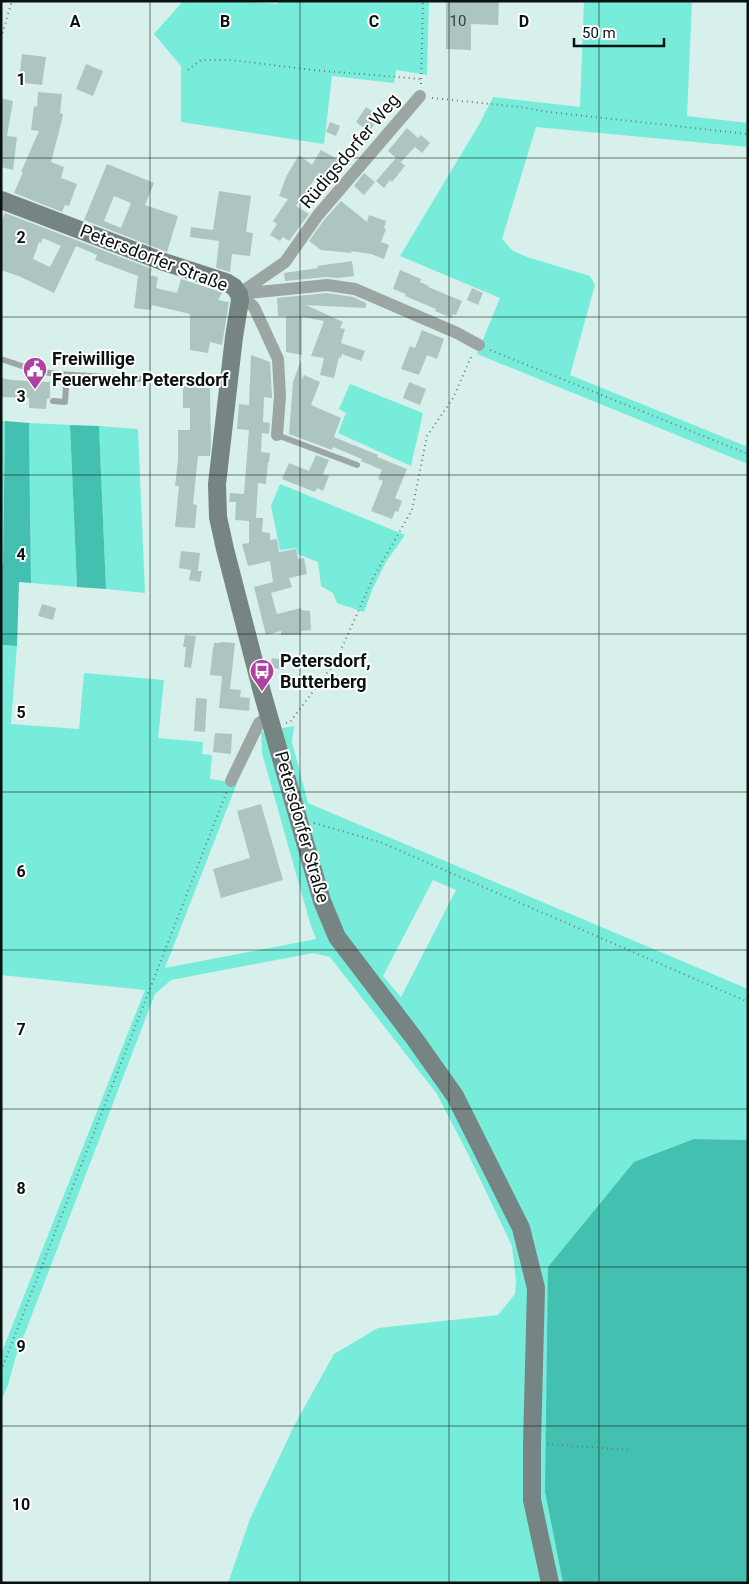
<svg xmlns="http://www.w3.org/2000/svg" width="749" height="1584" viewBox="0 0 749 1584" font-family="Roboto,sans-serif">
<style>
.green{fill:#77ecdb;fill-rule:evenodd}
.forest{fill:#44c0b0}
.building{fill:#adc5c1;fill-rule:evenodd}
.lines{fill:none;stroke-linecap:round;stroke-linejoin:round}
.path{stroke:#6d7d7a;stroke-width:2;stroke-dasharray:1 4;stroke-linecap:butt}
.lane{stroke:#9ca6a4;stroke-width:6}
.street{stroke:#9ca6a4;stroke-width:12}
.secondary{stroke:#768583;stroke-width:18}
.grid{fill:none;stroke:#091210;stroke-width:1;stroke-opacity:0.55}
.labels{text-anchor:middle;stroke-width:4;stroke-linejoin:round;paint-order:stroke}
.number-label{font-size:15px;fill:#323f3c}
.street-label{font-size:18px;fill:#091210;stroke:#fff}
.poi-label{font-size:18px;font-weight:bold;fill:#091210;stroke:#fff;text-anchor:start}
.grid-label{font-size:16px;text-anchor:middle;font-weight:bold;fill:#091210;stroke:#fff;stroke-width:4;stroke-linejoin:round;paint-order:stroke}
</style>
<rect width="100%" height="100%" fill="#d7f0eb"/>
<path class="green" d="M183,1H234L278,4L279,1H429L427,75L396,70L394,83L332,76L324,144L181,122V66L154,34Z
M584,1H692L687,116L748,123V147L536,127L502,239L513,251L530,258L590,276L595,285L570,375L748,447V464L477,354L500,298L400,256L480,123L493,97L580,107Z
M350,384L423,413L411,466L338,433L346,413L339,409Z
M1,421H5L3,564H1Z
M29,423L70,425L77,587L31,583Z
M99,426L138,429L145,593L106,589Z
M280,484L405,535L386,562L373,588L364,612L337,603L333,593L321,586L318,562L298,554L296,548L280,550L271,506Z
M1,645L17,646L11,724L79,729L84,673L164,680L158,738L203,742L202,754L212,755L210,779L237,783L165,968L316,939L310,923L262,753L261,732L294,726L292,742L308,803L748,989V1140L694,1139L545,1492L563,1583H228L250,1519L295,1424L334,1354L378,1328L498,1315L515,1294L516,1281L512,1246L468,1154L437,1094L330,957L313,953L171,980L155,994L15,1359L8,1385L1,1401V1354L145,990L1,975ZM433,880L456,890L401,997L383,976Z"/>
<path class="forest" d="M5,421L29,423L31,583L19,582L17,646L1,645V564H3Z
M70,425L99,426L106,589L77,587Z
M694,1139L748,1140V1583H563L545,1492L548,1267L634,1162Z"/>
<path class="building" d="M446,1H499L498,25L471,24V50L446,49Z
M22,54L46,57L42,85L23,83L25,73L20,72Z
M86,64L103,71L93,96L76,89Z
M38,92L62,94L60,113L63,114L62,120L51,162L64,167L61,178L77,184L69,206L65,205L62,212L14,193L23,172H21L39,131L31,130L34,106L37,107Z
M1,98L13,101L7,136L17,137L13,170L1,167Z
M366,107L380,116L369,132L356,122Z
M330,122L340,126L336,136L326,132Z
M407,128L418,138L421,135L430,143L422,153L415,147L401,162L388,151Z
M321,150L344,163L334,181L319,173L296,206L309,214L289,241L283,237L280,241L270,235L277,224L273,221L288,199L279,196L287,175L299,155L312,165Z
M396,158L405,166L392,182L390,180L384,188L376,181Z
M107,164L154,183L145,205L178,216L167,252L84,220ZM114,196L131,203L121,228L104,221Z
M364,173L375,182L364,195L354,186Z
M219,191L251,196L246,232L253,233L250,256L232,254L230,272L216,268L219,241L190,237L191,227L213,230Z
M341,201L367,222L369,215L386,221L384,228L386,229L381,242L389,245L384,259L371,254L351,251L352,253L321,250L309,241L324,220Z
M5,213L152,269L150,275L158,277L156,288L177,293L181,279L221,292H223L218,300L229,302L222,345L210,342L208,353L190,350V314L152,305L151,310L134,308L138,276L95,260L97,255L76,246L54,293L21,277L1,270V221ZM43,238L61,246L50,267L33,259L39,242L41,243Z
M352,261L354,276L338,278L326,277L285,281L284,273L318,268L317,266Z
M400,270L421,279L420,282L429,286L428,287L462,301L456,315L453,314L452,318L435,311L436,309L405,296L406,294L393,289Z
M472,288L483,293L478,305L467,300Z
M327,293L353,297L366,303V308L306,305L343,322L340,328L345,329L341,343L365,351L361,361L342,354L341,358L339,357L334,378L320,375L324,358L311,356L324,321L302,317V355L286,352V316H278L277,298Z
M422,330L444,339L437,359L427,355L419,375L401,369L410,346L415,348Z
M251,355L270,362L272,396V398L264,397L263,422L270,423L269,434L262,433L261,452L270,453L269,462H268L266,484L258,483L256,518H263L262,532L270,533V540L277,539L279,552L296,549L298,559L304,558L307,574L289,578L292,587L271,593L277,614L301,608V610L310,611L311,630L301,631V635H281V631L266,635L254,587L273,582L270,561L248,566L242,544L249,543V521L235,520L236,502H229L230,493L244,494L249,430L237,429L239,404L249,405Z
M301,360L302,380L304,375L320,382L311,405L341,418L334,437L378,455L377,457L407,469L395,498L402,501L398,512L395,511L392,519L371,511L383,481L378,479L382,470L361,461L362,459L333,447L332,450L289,434L293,382Z
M1,378L12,380L50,382V398L47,399L46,409L29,408V398L1,397Z
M409,382L426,389L420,405L403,398Z
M183,386L210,388L211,447L210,456H198L193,504L197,505L195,528L175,527L179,486H175L178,460V430H190V408H183Z
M316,455L329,460L323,474L329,476L323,491L317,488L315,492L282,479L289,463L309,471Z
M181,551L200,553L198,571H202L200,582L189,580L191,570L179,568Z
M42,604L56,608L53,620L38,616Z
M185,635L196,636L191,668L184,667L186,647H183Z
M220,642L235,643L230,689L241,690L240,697L250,698L249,711L219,708L222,676L210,675L213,647H214V643H220Z
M272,658L286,660L284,670L270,667Z
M310,674L313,683L304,686L301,676Z
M196,698L207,699L205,732L194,731Z
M215,733L232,734L231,754L213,752Z
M261,804L283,880L221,898L213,869L250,858L237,811Z"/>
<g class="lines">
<path class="path" d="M1,38L12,1
M188,70L201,60H231L313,70L421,79
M421,84L423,1
M432,98L520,107L549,112L748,134
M490,350L748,454
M286,723L290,722L336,661L373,578L412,510L427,436L453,398L472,355
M314,823L380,842L748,1002
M1,1371L227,791
M547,1444L629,1450"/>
<path class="lane" d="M1,359L37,371L57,374L227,384
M53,401L65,402L66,386L74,375
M277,435L357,465"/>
<path class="street" d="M239,294L285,262L318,215L420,96
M239,294L327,285L355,289L457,333L479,345
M239,294L254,307L278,359L280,396L277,435
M231,781L259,723L270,716"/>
<path class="secondary" d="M1,200L164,262L226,282L234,287L239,294L240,300L234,337L217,484L218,517L225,549L262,692L298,818L322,901L337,937L414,1038L455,1096L521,1228L536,1288L532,1444V1500L550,1583"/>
</g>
<path class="grid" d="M150,1V1583M300,1V1583M449,1V1583M599,1V1583M1,158H748M1,317H748M1,475H748M1,634H748M1,792H748M1,950H748M1,1109H748M1,1267H748M1,1426H748"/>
<defs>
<symbol id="civic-pin" viewBox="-11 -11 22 30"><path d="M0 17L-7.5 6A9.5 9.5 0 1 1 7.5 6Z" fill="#af42a0" stroke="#fff"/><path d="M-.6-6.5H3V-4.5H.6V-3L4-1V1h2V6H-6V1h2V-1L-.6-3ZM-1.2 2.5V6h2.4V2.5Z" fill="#fff"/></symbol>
<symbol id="bus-pin" viewBox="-11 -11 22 30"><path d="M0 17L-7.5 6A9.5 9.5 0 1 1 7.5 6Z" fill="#af42a0" stroke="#fff"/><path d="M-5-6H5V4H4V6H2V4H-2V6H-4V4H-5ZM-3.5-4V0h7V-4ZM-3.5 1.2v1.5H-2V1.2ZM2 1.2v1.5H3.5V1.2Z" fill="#fff"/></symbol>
</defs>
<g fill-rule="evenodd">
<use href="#civic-pin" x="21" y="355" width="28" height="38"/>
<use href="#bus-pin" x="248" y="657" width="28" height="38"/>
</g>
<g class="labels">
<g class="number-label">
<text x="458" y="26">10</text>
</g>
<g class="street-label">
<text transform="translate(350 151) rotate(-50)" y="6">Rüdigsdorfer Weg</text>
<text transform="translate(154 258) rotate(21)" y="6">Petersdorfer Straße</text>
<text transform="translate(302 827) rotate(74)" y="6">Petersdorfer Straße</text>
</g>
<g class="poi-label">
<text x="52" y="365">Freiwillige<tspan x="52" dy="21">Feuerwehr Petersdorf</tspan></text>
<text x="280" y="667">Petersdorf,<tspan x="280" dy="21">Butterberg</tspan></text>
</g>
</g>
<g class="grid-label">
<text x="75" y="27">A</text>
<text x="225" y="27">B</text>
<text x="374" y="27">C</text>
<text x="524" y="27">D</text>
<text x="21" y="85">1</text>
<text x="21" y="243">2</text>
<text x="21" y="402">3</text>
<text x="21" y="560">4</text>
<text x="21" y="718">5</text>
<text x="21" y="877">6</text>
<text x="21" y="1035">7</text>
<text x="21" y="1194">8</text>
<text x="21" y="1352">9</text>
<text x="21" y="1510">10</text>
</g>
<rect width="749" height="1584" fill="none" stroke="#091210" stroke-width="5"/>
<path d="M574 38v8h90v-8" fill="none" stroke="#091210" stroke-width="2.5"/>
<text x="582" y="38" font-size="15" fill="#091210" stroke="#ffffff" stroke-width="4" paint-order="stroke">50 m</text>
</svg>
